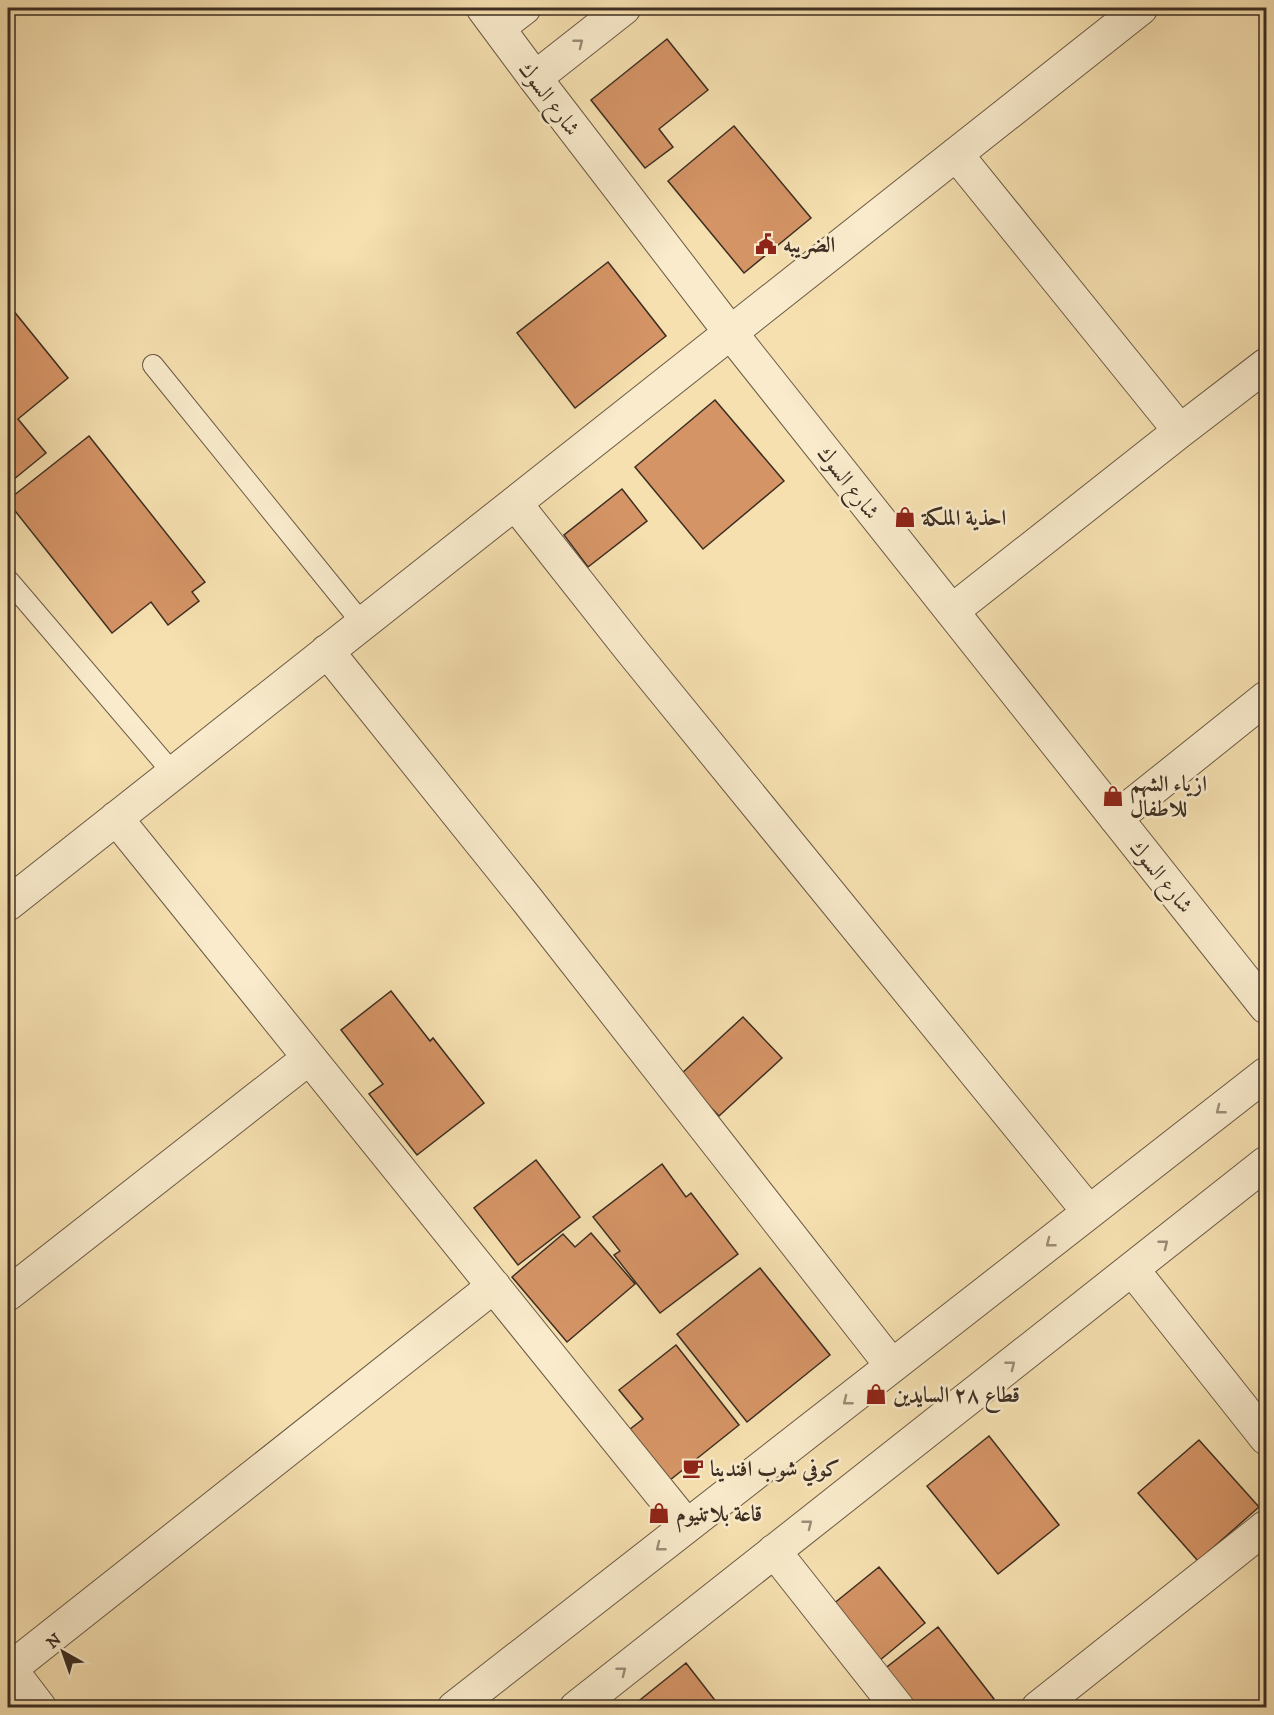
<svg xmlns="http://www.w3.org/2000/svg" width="1274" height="1715" viewBox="0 0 1274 1715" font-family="'IM FELL DW Pica',Amiri,serif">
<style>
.building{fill:#d59466;stroke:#3d2e22;stroke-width:1.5}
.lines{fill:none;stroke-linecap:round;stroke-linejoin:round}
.service-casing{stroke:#6b5a46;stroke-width:22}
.minor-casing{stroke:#6b5a46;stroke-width:35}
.tertiary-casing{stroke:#6b5a46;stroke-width:35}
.service{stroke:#f9ebcc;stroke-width:20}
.minor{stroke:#f9ebcc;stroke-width:33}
.tertiary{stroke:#f9ebcc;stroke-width:33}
.oneway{stroke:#9b8c77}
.labels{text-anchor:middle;stroke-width:5;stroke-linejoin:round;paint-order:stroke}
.street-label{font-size:22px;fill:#3d2e22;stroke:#f9ebcc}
.poi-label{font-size:22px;font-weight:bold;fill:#3d2e22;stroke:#f9ebcc;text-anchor:start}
</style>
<rect width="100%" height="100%" fill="#f6e0b0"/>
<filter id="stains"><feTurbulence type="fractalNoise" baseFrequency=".00333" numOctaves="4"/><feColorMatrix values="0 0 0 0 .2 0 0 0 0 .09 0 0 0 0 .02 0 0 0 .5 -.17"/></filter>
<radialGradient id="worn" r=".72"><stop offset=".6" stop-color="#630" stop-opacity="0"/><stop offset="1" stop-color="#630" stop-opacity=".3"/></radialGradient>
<path class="building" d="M667,39L708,90L659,129L673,147L645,168L591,100Z
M734,126L811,218L744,273L668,181Z
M608,262L666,336L575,408L517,333Z
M8,304L68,378L18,419L46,453L8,484Z
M715,400L784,481L703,549L635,467Z
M89,436L205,582L192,592L199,601L168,625L151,602L112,633L8,502V500Z
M622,489L647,521L588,567L564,535Z
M391,991L430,1041L433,1038L484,1103L417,1155L369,1094L383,1084L341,1030Z
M743,1017L782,1058L719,1116L680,1075Z
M536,1160L580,1217L518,1265L474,1208Z
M662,1164L686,1197L691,1193L738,1254L660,1313L614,1255L620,1251L593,1217Z
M591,1233L635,1284L567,1342L512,1277L563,1234L575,1247Z
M760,1268L830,1355L747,1422L677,1334Z
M676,1345L739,1425L660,1488L620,1437L643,1419L619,1390Z
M989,1436L1059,1525L998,1574L927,1486Z
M1199,1440L1259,1507L1198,1561L1138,1493Z
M879,1567L925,1623L874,1665L827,1609Z
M938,1627L994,1699L983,1708H904L878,1674Z
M686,1663L721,1708H630Z"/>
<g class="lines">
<defs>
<path id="service" d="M153,365L362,623
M9,581L173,773"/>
<path id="minor" d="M956,154L1180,431
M515,503L631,650L1089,1212
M952,611L1180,431L1266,365
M327,651L528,901L892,1366
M116,818L687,1526
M1116,818L1266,698
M8,904L1141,8
M1132,1269L1266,1438
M8,1294L309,1058
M774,1551L898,1708
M8,1666L40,1708
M10,1669L494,1286
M454,1708L1266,1074
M576,1708L1266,1163
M1038,1708L1266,1527"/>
<path id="tertiary" d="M483,8L535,78L730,332L1266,1007
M498,28L524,8
M535,78L624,8"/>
</defs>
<use href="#service" class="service-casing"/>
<use href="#minor" class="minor-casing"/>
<use href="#tertiary" class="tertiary-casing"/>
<use href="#service" class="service"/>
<use href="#minor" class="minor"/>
<use href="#tertiary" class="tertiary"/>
</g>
<defs><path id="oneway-chevron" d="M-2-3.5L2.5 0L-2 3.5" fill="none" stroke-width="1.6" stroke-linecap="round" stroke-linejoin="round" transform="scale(1.5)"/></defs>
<g class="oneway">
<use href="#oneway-chevron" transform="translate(579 43) rotate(-38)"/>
<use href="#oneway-chevron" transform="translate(1220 1110) rotate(142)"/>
<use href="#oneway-chevron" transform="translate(1050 1243) rotate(142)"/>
<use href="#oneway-chevron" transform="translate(1164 1244) rotate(-38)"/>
<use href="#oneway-chevron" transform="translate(1011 1365) rotate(-38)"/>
<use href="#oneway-chevron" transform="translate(847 1401) rotate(142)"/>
<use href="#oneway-chevron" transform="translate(808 1524) rotate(-38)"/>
<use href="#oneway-chevron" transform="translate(660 1547) rotate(142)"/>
<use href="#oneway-chevron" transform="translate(622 1671) rotate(-38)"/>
</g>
<defs>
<symbol id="civic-bare" viewBox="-9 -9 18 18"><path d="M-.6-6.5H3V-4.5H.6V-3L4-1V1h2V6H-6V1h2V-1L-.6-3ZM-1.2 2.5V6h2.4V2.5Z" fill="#8f2418" stroke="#f9ebcc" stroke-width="2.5" paint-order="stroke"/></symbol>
<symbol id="shop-bare" viewBox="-9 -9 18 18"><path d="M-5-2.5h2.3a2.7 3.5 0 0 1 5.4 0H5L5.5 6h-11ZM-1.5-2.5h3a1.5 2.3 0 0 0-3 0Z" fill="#8f2418" stroke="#f9ebcc" stroke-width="2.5" paint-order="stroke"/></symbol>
<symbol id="cafe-bare" viewBox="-9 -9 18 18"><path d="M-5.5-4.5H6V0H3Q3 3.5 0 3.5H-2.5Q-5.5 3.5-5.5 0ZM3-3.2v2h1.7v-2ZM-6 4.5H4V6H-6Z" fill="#8f2418" stroke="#f9ebcc" stroke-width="2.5" paint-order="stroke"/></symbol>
</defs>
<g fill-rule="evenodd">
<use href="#civic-bare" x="751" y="229" width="30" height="30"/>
<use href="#shop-bare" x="890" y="502" width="30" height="30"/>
<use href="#shop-bare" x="1098" y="781" width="30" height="30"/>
<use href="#shop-bare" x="861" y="1379" width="30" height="30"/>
<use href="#cafe-bare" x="678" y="1453" width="30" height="30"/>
<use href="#shop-bare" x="644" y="1498" width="30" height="30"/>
</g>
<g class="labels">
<g class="street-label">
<text transform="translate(550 98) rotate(53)" y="8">شارع السوك</text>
<text transform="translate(849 482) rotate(52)" y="8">شارع السوك</text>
<text transform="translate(1162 876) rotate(51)" y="8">شارع السوك</text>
</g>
<g class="poi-label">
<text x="783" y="252">الضريبه</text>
<text x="922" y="525">احذية الملكة</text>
<text x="1130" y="791">ازياء الشهم<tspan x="1130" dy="25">للاطفال</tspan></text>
<text x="893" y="1402">قطاع ٢٨ السايدين</text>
<text x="710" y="1476">كوفي شوب افندينا</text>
<text x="676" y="1521">قاعة بلاتنيوم</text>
</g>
</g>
<rect width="1274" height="1715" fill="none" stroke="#f6e0b0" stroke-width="30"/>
<rect x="9" y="9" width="1256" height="1697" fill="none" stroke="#3d2e22" stroke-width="3"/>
<rect x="15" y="15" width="1244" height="1685" fill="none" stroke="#3d2e22" stroke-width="1.5"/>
<g transform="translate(63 1652) rotate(320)" stroke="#f9ebcc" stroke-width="4.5" paint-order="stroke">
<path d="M0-4.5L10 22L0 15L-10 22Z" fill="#3d2e22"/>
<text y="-9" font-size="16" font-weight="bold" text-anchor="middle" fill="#3d2e22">N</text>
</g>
<rect width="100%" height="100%" filter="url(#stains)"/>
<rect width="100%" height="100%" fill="url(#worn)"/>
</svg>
